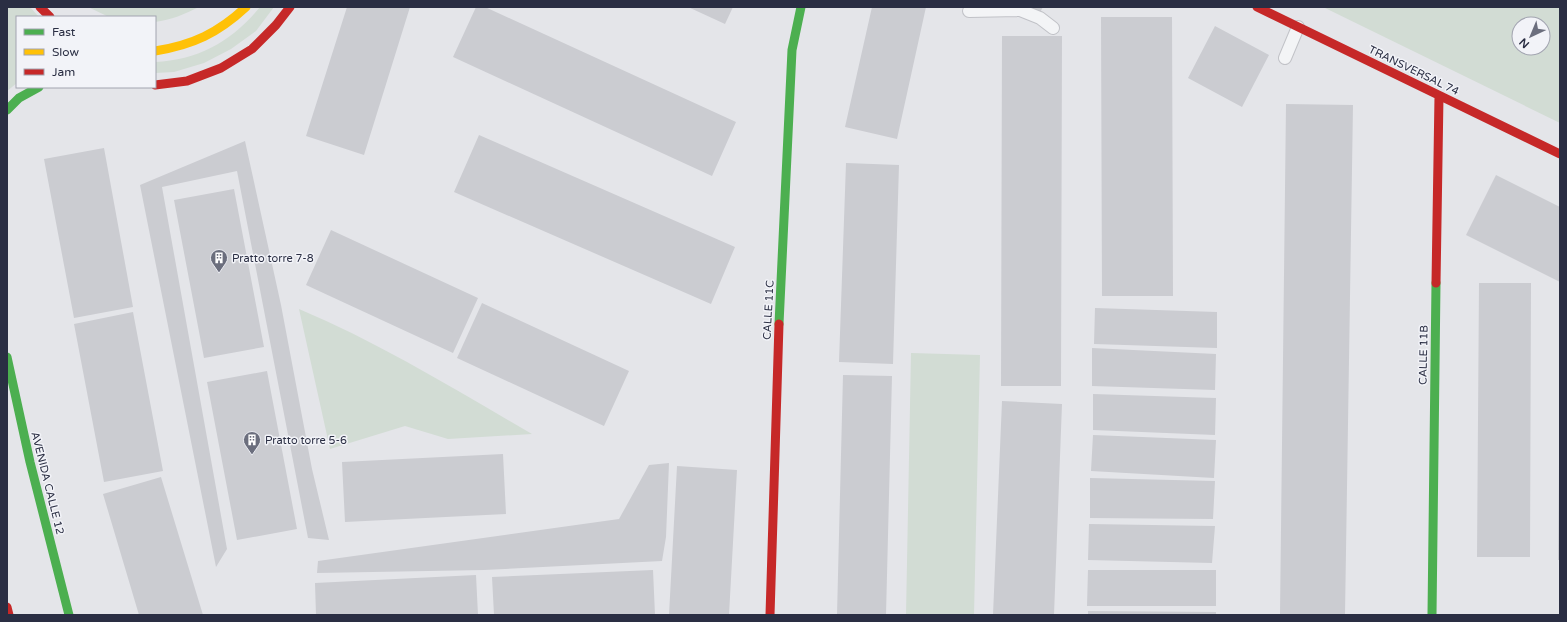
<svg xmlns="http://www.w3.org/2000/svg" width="1567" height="622" viewBox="0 0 1567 622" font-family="'Varela Round',sans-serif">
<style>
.green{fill:#d2dcd4;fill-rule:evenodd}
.building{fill:#cbccd1}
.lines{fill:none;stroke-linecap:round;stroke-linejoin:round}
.lane-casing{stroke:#c1c2c7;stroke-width:14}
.lane{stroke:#f3f4f6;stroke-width:12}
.fast{stroke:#4caf50;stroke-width:9}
.slow{stroke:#ffc107;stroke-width:9}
.jam{stroke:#c62828;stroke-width:9}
.labels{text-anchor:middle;stroke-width:3;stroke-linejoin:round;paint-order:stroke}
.street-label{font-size:11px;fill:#2a2e43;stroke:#f2f3f8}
.poi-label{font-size:11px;fill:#2a2e43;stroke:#f2f3f8;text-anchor:start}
</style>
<rect width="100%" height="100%" fill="#e4e5e9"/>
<path class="green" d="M7,7H30L39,17H17V83L7,91Z
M88,7H199C185,14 171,20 155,22V17H109Z
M260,7H274L256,31L231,49L204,63L174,72L155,73V62C199,60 232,41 260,7Z
M1323,7H1560V123ZM1519,24H1543V48H1519Z
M299,309C380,343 456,390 532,434L448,439L405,426L330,449Z
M911,353L980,355L974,615H906Z"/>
<path class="building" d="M347,7H410L364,155L306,136Z
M476,7H485L736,122L712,176L453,57Z
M688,7H733L725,24Z
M872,7H926L897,139L845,127Z
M1021,7H1043L1038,16Z
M1101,17H1172L1173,296H1102Z
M1215,26L1269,55L1242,107L1188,78Z
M1002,36H1062L1061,386H1001Z
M1286,104L1353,105L1345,615H1280Z
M479,135L735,247L711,304L454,192Z
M245,141L281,305L312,469L329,540L308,538L237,171L162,187L227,549L216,567L140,185Z
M104,148L133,307L74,318L44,159Z
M846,163L899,165L893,364L839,362Z
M1496,175L1560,207V282L1466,235Z
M234,189L264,347L204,358L174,200Z
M331,230L478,298L453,353L306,285Z
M1479,283H1531L1530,557H1477Z
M482,303L629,371L604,426L457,358Z
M1095,308L1217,312V348L1094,344Z
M133,312L163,471L104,482L74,324Z
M1092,348L1216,354L1215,390L1092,386Z
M267,371L297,529L237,540L207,382Z
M843,375L892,376L886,615H837Z
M1093,394L1216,398L1215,435L1093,430Z
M1002,401L1062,404L1054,615H993Z
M1093,435L1216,440L1214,478L1091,471Z
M503,454L506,514L345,522L342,462Z
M669,463L666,537L662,561L484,570L317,573L318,561L619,519L649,465Z
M1559,464H1560V560H1558Z
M677,466L737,470L729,615H669Z
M161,477L203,615H139L103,494Z
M1090,478L1215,481L1213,519L1090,518Z
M1089,524L1215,526L1212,563L1088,560Z
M653,570L655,615H494L492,577Z
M1088,570H1216V606H1087Z
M476,575L478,615H316L315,583Z
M1088,611L1216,612V615H1088Z"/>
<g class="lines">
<defs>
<path id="lane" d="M969,11L1020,10L1040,18L1053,28
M1285,58L1298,27"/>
</defs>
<use href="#lane" class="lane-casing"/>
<use href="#lane" class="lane"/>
<path class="fast" d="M7,110L19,98L39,87
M779,324L792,50L801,7
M7,357L30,462L69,615
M1432,615L1436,283"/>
<path class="slow" d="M155,51C193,45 218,33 246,7"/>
<path class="jam" d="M40,7L50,17
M1257,7L1560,154
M155,85L187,81L221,68L252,49L276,25L290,7
M1436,283L1439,96
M7,607L9,615
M770,615L779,324"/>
</g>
<defs>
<symbol id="building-pin" viewBox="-11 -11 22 30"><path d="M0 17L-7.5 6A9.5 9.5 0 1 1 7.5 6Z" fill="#6b6e7d" stroke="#f2f3f8"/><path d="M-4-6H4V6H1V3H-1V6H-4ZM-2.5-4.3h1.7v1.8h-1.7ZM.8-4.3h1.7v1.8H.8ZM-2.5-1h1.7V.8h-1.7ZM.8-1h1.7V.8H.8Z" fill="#fff"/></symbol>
</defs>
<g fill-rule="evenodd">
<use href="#building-pin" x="209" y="248" width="20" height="27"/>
<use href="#building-pin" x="242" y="430" width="20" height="27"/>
</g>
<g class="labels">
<g class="street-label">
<text transform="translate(1414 70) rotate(26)" y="4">TRANSVERSAL 74</text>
<text transform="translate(768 310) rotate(-87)" y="4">CALLE 11C</text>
<text transform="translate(1423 355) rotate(-89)" y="4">CALLE 11B</text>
<text transform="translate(48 483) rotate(76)" y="4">AVENIDA CALLE 12</text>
</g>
<g class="poi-label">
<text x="232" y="262">Pratto torre 7-8</text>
<text x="265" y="444">Pratto torre 5-6</text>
</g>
</g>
<rect width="1567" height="622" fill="none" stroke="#2a2e43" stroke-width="16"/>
<rect x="16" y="16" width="140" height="72" fill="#f2f3f8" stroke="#a2a4b0"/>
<rect x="24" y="29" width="20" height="6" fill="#4caf50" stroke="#a2a4b0"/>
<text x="52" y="36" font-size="12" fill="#2a2e43">Fast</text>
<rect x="24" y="49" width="20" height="6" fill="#ffc107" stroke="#a2a4b0"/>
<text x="52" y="56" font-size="12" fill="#2a2e43">Slow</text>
<rect x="24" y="69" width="20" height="6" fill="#c62828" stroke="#a2a4b0"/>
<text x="52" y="76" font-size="12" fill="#2a2e43">Jam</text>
<g transform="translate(1531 36) rotate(224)"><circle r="19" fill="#f2f3f8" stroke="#a2a4b0"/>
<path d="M0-3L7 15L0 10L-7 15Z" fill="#6b6e7d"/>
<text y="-6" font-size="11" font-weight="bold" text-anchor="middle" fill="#2a2e43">N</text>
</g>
</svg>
